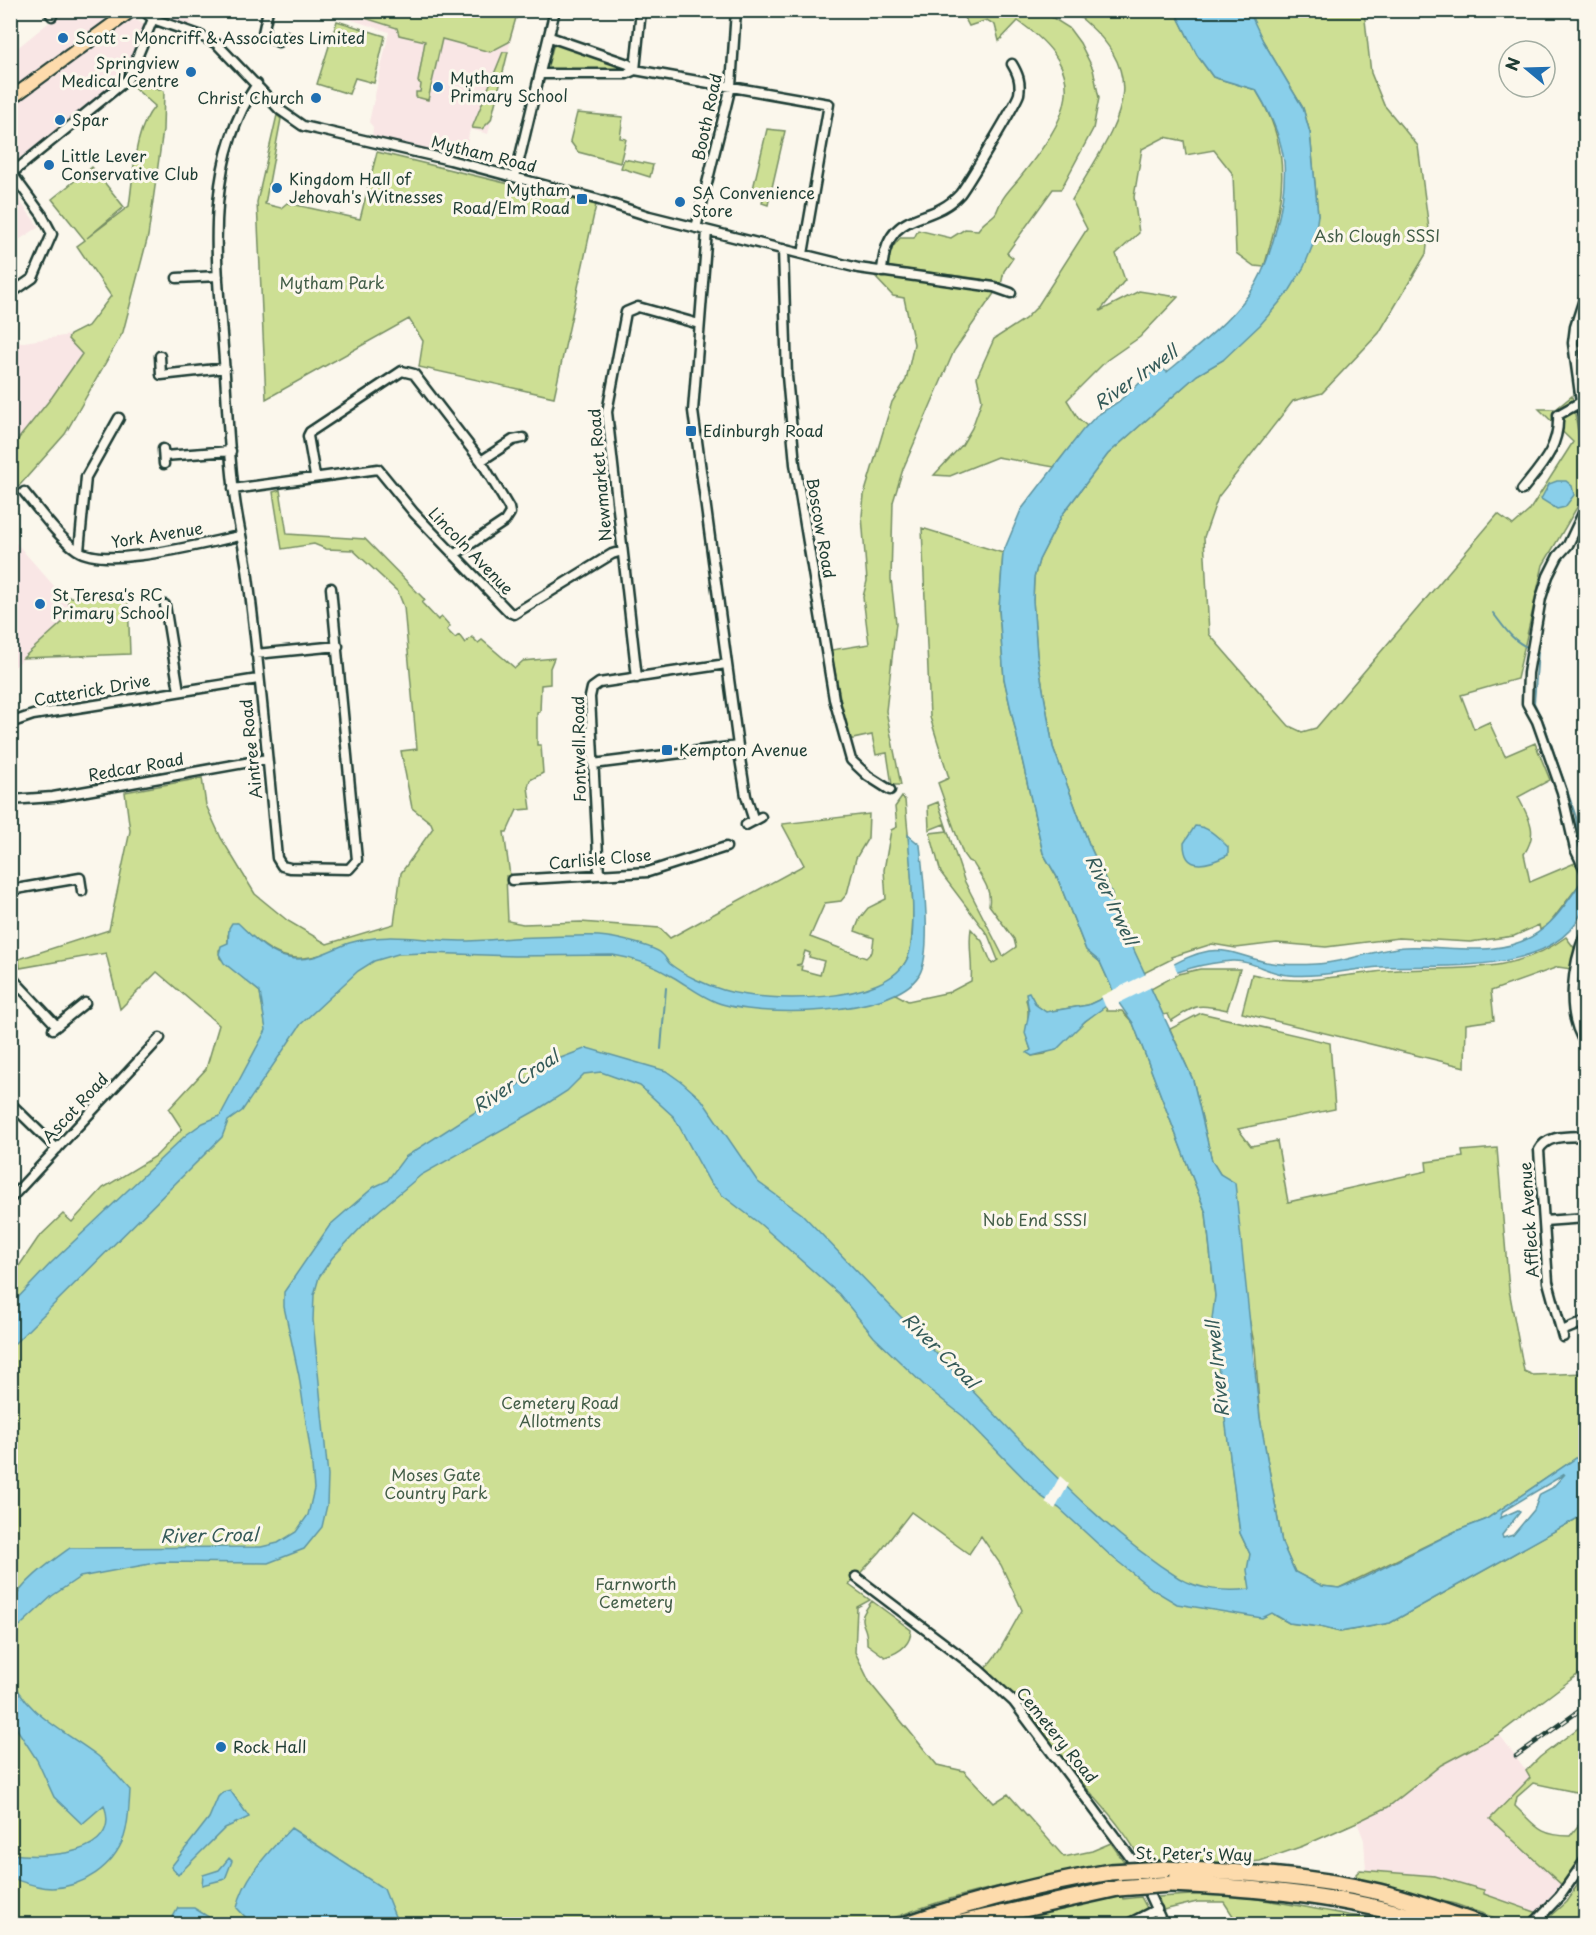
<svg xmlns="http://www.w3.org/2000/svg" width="1596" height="1935" viewBox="0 0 1596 1935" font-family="'Playpen Sans',sans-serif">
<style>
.built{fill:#f9e6e5}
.green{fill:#cddf94;stroke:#768e64;stroke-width:1.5;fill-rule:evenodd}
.water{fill:#89cfea;stroke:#5f95a1;stroke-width:1.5;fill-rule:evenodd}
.pier{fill:#fbf7ec}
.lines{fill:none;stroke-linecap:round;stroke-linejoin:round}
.stream{stroke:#5f95a1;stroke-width:2}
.street-casing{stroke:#1f3d34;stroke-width:13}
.primary-casing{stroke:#1f3d34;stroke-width:16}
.highway-casing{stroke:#1f3d34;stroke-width:20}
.street{stroke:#fbf7ec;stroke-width:8}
.primary{stroke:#fddbac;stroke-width:12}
.highway{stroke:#fddbac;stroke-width:15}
.rail-casing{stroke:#1f3d34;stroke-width:4.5}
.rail{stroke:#fbf7ec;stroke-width:2;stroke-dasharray:7;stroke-linecap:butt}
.highway-bridge-casing{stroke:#1f3d34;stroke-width:20;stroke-linecap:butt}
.highway-bridge{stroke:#fddbac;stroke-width:15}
.poi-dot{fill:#1f6fb2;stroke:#fbf7ec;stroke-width:2}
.labels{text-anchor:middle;stroke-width:6;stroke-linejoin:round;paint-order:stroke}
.poi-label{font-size:16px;fill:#1f3d34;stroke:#fbf7ec;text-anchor:start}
.street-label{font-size:16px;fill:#1f3d34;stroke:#fbf7ec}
.park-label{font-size:16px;fill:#425d47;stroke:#fbf7ec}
.water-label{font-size:18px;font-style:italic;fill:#345a58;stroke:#fbf7ec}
</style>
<rect width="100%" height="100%" fill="#fbf7ec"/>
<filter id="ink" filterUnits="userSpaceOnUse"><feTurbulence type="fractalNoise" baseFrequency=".0167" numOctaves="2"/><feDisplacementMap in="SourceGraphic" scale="12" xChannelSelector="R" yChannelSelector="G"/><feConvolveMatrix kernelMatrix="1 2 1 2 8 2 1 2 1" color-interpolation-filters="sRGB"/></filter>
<g filter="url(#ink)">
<path class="built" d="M365,10L518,11L488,134L470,129L467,144L454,141L451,156L372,137L373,127L369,122L389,32L346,18L348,12L363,17Z
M63,11H98L113,31L128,21L137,20L152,31L130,84L11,180V53Z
M158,11H193L190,26L163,17Z
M10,188L39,227L11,245H10Z
M70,335L68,339L82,353L52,397L11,448V344Z
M10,536L76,611L11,670H10Z
M1499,1734L1531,1777L1490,1819L1563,1886L1548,1904L1538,1913L1484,1894V1890L1435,1876L1366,1871L1364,1840L1357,1822L1388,1807L1441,1765Z"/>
<path class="green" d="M367,11V10L518,11L509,42L490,52L442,39L428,100L416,97V92H420L421,84L418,82L425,41L399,35L397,28L365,18Z
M961,11H1042L1069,28L1080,43L1093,69L1099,98L1093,129L1061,189H1053L1007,253L1013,258L1004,271L1001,285L981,279L889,267L887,254L900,238H914L918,230L951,238L965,229L978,230C983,222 989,220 995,214C998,211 998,206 1001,202C1005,194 1012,187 1018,180C1067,119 1096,74 1018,21L999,41L995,25L987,20L969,26Z
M1072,11H1175L1197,55L1213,77L1256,90C1295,152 1283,201 1264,267L1254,266L1236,253L1233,174L1214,150L1186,155L1184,141L1165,137L1142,149L1134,197L1139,233L1116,254L1125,280L1100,311L1139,291L1178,297L1140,337L1107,360L1067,400L1078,418L1087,426L1054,467L997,457L950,476L934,475L962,445L972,428L982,400L977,377L994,339L1025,319L1037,307L1087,229L1072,200C1116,124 1160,77 1072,11Z
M1248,11H1364L1371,73L1384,105L1418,146L1429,229L1426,254L1379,333L1322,393L1293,401L1218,497L1204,537L1209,634L1289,726L1302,732L1316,728L1498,514L1513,525L1529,511L1573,442L1539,409H1556L1572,396L1585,474L1579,504L1543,565L1517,679L1461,695L1474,729L1489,722L1505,756L1535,743L1550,780L1518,797C1529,818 1539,832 1524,854L1530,882L1575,863L1585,877L1550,923L1540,930L1539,925L1514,936L1470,942L1399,938L1326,947L1277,943L1236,948L1212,944L1171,957L1172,959L1144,973L1112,903V894L1089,844L1053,747L1037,655L1033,600L1034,578L1039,560L1062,515L1108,454L1197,375L1223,360L1318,215L1310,133L1303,108L1263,41Z
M337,21L385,36L374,83L355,78L349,94L317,84Z
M557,43L625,67L626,70L547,69L553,47Z
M503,52H508L491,120L482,129L472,128Z
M157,76L155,88L164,91L163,130L148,236L123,332L65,434L11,495V448L52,397L82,354L68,339L70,335L88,326L111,296L77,246L85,240L52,199L92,167L124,207L87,238L129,206C134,175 133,131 155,106L130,84Z
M577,113L623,117L620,138L626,139L620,163L578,152L570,141Z
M277,115L281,119L265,204L281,208L287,203L360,219L377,152L596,205L554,397L419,367L423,341L409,319L266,399L257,202Z
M767,129L785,131L768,205L762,203L764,196L752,193Z
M624,159L653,165L650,177L621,168Z
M882,276L995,292L954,351L903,469L893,502L891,579L896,623L886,711L901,785H892L887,753L876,755L872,735L848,740L831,650L869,644L863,597L867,581L862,516L864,495L892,402L906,380L914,344L904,298L893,296L876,278Z
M280,490L287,534L365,539L425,600L422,603L438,620L442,617L450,626L447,630L455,638L459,635L465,643L472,637L478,643L482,640L515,668L523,661L554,658L550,668V684L541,685L540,712L537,713V745H541L543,773L530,780L528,787L531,809L517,810L507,832H504L510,876H506L508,921L523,924L581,922L660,928L670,938L804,865L782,824L869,814L868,838L856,858L847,894L841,901L825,903L810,937L866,958L872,952L874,938L855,931L860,918L868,908L886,899L884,870L891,830L897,827L895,807L902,797L905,800C908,836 919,926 908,957C902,971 892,977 879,985L908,1001L950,992L971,981C973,963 968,946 971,929L982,941L992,964L998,960L988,935L941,873L930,833L947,831L944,824L929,830L928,806L938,802L964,880L1003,956L1016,947L1014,939L989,905C992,889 981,877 973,863L968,861L963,854L938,783L949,778L930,717L922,528L1003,553L999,609L1004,679L1043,853L1057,877L1086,950L1100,962L1114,993L1088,1005L1046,1012L1036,1005L1031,996L1026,1000C1032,1014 1023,1030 1031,1050L1028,1053L1032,1056L1045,1054L1105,1005L1107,1011H1122L1133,1023L1206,1213L1215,1296L1213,1321L1240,1533L1250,1554L1248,1579L1260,1601L1276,1616L1289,1623L1320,1627L1340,1632L1390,1623L1585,1514V1669L1499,1734L1441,1765L1388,1807L1357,1822L1303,1846L1260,1861L1217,1866L1143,1865C1128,1832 1101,1805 1077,1777C1046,1739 1020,1703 985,1669L999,1651L1022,1610L1001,1565L981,1536L969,1554L911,1512L880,1552L849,1585L870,1600L857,1607L855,1652L870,1683L937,1765L964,1771L994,1803L1008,1794L1064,1857L1092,1851L1111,1843L1125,1863C1042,1877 958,1890 879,1924H11V1278L38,1238L63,1214L72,1222L103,1188L156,1156L182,1129L169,1109L206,1069L219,1025L157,972L120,1009L106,953L20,968L19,959L109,930L130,831L125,792L202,778L206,805L221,838L255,894L288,921L327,944L394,924L401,873L433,828L431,823L412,808L401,751L417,749L404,607L398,592L353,550L326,549L314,544L282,549L273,492ZM237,923C266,949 285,968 326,953L266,1028L260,992L220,958L219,950L228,943V935ZM805,951L810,953L809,957L824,961L820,975L801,970L802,966L796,965L801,964Z
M64,597L128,598L130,654L23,658L75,611Z
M1566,937L1575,949L1571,969L1558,967L1491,991L1494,1020L1466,1024L1465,1067L1242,1013L1252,974C1300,986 1328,977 1375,972C1442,964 1508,980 1566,937Z
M1200,969H1240L1227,1010C1195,1003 1197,1005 1171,1021L1168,1014L1163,1015L1151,989L1178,974Z
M1201,1013L1330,1043L1335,1109L1238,1129L1251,1146L1277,1141L1288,1202L1427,1171L1426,1162L1463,1157L1462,1151L1497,1148L1509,1290L1524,1371L1533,1375L1585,1373V1452L1485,1520L1456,1531L1339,1588L1321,1586L1295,1572L1282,1543L1260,1418L1255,1348L1220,1174L1212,1161L1193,1080L1170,1029Z
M872,1601L911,1630C911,1646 898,1653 885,1657L867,1644C868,1618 852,1627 872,1601Z
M1585,1723V1794L1533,1783L1517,1797L1515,1806C1536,1826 1539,1836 1570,1836L1585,1817V1853L1563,1886L1490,1819L1530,1778L1526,1771L1540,1757Z
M1360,1870L1435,1876L1484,1890V1894L1538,1913L1520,1924H1512L1455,1904L1358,1881L1356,1874Z
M1585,1874V1924H1541L1566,1902Z
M1208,1894C1258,1897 1299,1906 1348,1915C1367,1918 1385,1918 1403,1924H1235L1237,1922L1224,1902H1197L1163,1910L1158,1897Z
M1122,1895L1123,1899L1141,1897L1148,1910L1119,1924H969L1065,1903Z"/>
<path class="water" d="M1175,11H1249L1263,41L1303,108L1310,133L1318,215L1314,242L1304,267L1290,290L1260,325L1223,360L1197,375L1108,454L1062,515L1039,560L1034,578L1033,600L1037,655L1053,747L1089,844L1112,894V903L1147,978C1168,969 1185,955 1209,951C1229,948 1247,958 1266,962C1282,965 1300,965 1316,964C1346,963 1375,949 1406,947C1447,945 1493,958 1531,937C1556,923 1569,898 1585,877C1585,885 1587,896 1585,904C1562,978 1439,964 1380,967C1350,969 1319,978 1289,975C1269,974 1252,960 1232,961C1201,963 1176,971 1149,984L1193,1080L1212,1161L1220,1174L1235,1183L1260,1418L1282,1543L1295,1572L1322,1586L1339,1588L1359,1580L1456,1531L1485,1520L1585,1452V1514L1390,1623L1340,1632L1320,1627L1289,1623L1272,1613L1262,1618L1177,1604L1152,1589L1111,1556L1059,1508L1042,1497L964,1417L925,1386L874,1337L839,1294L760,1224L722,1195L709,1181L674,1117L640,1086L601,1072L584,1074L567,1091L537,1110L421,1175L370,1218L332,1258L319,1277L314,1295L313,1320L328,1476L327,1505L322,1527L304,1549L268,1563L160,1562L80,1577L52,1596L11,1634C11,1625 8,1612 11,1605C20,1583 52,1561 70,1548L261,1547L278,1543L296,1532L308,1515L314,1489L311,1455L299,1376L284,1307V1292L330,1225L374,1187L387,1181L405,1157L558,1059L587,1048L666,1071L683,1083L702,1100L758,1182L802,1214C864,1279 926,1343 989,1408C1047,1468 1107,1533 1179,1578C1199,1590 1228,1592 1250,1589L1247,1570L1250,1554L1240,1533L1212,1319L1215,1296L1206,1213L1133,1023L1116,999L1085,1021L1056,1050L1032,1056L1027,1053L1031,1050L1025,1033L1029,1012L1026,993L1029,992L1036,1005L1046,1012L1088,1005L1114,993L1100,962L1086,950L1057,877L1043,853L1004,679L999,609L1003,553L1021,510L1082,431L1096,416L1118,402L1150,374L1163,369L1167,372C1196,348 1227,324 1250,293C1271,265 1287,196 1284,162C1281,136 1269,111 1256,90L1213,77L1197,55ZM1565,1474L1552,1488L1540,1494L1534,1510L1513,1535L1503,1538L1502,1535L1520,1512L1518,1510L1500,1518L1503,1511Z
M1557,481H1566L1572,486L1574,495L1565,507L1557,509L1541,499L1549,484Z
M1195,826C1208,826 1219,838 1228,847V855C1210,864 1184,874 1184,843Z
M908,835L920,845C923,874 933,952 919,975C893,1017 757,1018 716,1002C700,996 687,985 673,977C655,966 633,958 613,955L514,956L427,953L398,954L374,961L358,971L301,1024L242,1111L228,1121L222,1137L11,1347V1305L51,1263L186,1135L203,1123L220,1116L266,1030L260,992L224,963L219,954L221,946L228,943L229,928L232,923H238C253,937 268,954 289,958C311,963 329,950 349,943C387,931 423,941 461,941C487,941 513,937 538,937C564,937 594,933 619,939C628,941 657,948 662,954C665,956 667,961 670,964C684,975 706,985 723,990C765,1003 889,1005 908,957C918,930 910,866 908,835Z
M10,1672C22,1713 67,1732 98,1756C110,1766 120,1779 130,1790C129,1805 129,1822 124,1837C113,1867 83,1887 52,1888C38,1888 23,1882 11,1878V1854C42,1858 123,1857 104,1805L82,1824L54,1797L37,1760L11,1720Z
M230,1790L249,1817L225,1828L178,1875L171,1867L209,1818L218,1797L223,1792Z
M291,1828L384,1889L398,1924H252L237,1908C244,1876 269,1852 291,1828Z
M229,1858L232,1861L225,1879L202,1885L203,1875L219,1870Z
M178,1908H194L220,1924H169Z"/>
<path class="pier" d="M1173,961L1178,974L1119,1003L1117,1010L1114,1003L1106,1008L1101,996Z
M1060,1476L1069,1484L1055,1509L1045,1503Z"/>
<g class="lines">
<path class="stream" d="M1493,613C1504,627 1512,641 1529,648
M1534,650L1538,652L1534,703L1544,724L1576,817L1579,841L1586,847
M661,1049L666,988"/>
<defs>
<path id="street" d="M48,10L52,16
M143,10L153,19L199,35L217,44L280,110L303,126L450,160L596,199L649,216L858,268L994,287L1011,293
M268,10L263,33L278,42L286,36
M550,37L628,64L635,70L829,104L803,254
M635,70L641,10
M540,74H626L635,70
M257,84C204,162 216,257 223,347C227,396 228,445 234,492C237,521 245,549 248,577C260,671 268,764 277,858L282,866L290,868L349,869L357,860L331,588
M10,171L42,215L52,234L33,278L10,294
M12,173L128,79L153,19
M515,177L555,10
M696,228L731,86L736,10
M707,231L693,411L738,746L746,796L754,821
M783,249L787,376L795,464L834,699L851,760L868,776L890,790
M882,272C886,205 930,228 960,194C967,185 1017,102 1019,94C1021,82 1018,74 1012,64
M177,278L218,276
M1586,293L1575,327L1573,343L1586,438
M160,356L161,375L225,368
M163,449L164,464
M164,456L231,451
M481,461L513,440L523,438
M315,476L308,436L310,432L402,371L414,374L481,461L509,508L510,513L505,521L454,555
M233,489L378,469L414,513L509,612L514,614L612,554L622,551
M1522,490C1541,466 1560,447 1558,415L1579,403
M24,492C40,511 57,536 77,550C106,570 204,543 240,536
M1586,507L1568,545L1558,556L1548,576L1541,598L1528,673L1527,703L1537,721L1562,792L1575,849L1586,872
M79,551L86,477L119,418
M165,605L179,691
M256,654L338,646
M637,678L607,412L626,312L638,307L699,324
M10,723L33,715L258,679
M593,764L738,746
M10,800L53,797L267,759
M746,825L761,817
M599,875L590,697L592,688L599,683L726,664
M512,880L648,872L726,847
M10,890L80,878L82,891
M1586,932C1573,963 1564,1015 1586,1044
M10,943V960
M10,976L57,1026
M53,1029L85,1003
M10,1103L57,1149
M10,1199L160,1038
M1544,1221L1586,1218
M1562,1331L1586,1321
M1563,1337L1548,1282L1539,1150C1547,1134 1570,1137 1586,1136
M856,1577L979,1670L1014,1702L1133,1861
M1149,1894L1163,1924
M1128,1924L1157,1909
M1533,1924L1560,1896L1586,1859"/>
<path id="primary" d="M10,99L132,10"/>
<path id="highway" d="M1164,1869C1236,1872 1308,1875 1379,1892C1413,1900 1447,1913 1480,1924
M1170,1884C1261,1888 1349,1896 1436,1924
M907,1924C974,1901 1040,1884 1110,1872
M956,1924L1118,1888"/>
</defs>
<use href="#street" class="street-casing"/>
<use href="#primary" class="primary-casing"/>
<use href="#highway" class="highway-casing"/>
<use href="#street" class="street"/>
<use href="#primary" class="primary"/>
<use href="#highway" class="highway"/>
<defs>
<path id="rail" d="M1516,1756L1586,1706"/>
</defs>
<use href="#rail" class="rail-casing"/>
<use href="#rail" class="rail"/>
<defs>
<path id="highway-bridge" d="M1110,1872L1164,1869
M1118,1888L1170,1884"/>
</defs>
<use href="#highway-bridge" class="highway-bridge-casing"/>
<use href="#highway-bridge" class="highway-bridge"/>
</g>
</g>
<g class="poi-dot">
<circle cx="63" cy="38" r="6"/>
<circle cx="191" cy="72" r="6"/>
<circle cx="438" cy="87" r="6"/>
<circle cx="316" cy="98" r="6"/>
<circle cx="60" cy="120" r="6"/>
<circle cx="49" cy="165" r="6"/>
<circle cx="277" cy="188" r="6"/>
<rect x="576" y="193" width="12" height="12" rx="3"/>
<circle cx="680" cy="202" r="6"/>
<rect x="685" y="425" width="12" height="12" rx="3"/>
<circle cx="40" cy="604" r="6"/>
<rect x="661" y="744" width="12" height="12" rx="3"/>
<circle cx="221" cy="1747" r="6"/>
</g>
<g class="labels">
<g class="poi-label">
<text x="75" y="44">Scott - Moncriff &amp; Associates Limited</text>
<text x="179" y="69" text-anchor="end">Springview<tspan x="179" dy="18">Medical Centre</tspan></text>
<text x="450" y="84">Mytham<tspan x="450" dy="18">Primary School</tspan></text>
<text x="304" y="104" text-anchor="end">Christ Church</text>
<text x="72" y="126">Spar</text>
<text x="61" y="162">Little Lever<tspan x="61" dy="18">Conservative Club</tspan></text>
<text x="289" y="185">Kingdom Hall of<tspan x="289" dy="18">Jehovah's Witnesses</tspan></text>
<text x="570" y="196" text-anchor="end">Mytham<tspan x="570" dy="18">Road/Elm Road</tspan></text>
<text x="692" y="199">SA Convenience<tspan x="692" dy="18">Store</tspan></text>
<text x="703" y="437">Edinburgh Road</text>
<text x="52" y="601">St Teresa's RC<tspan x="52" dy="18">Primary School</tspan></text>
<text x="679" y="756">Kempton Avenue</text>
<text x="233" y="1753">Rock Hall</text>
</g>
<g class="street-label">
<text transform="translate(707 117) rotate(-78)" y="6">Booth Road</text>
<text transform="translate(484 154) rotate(14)" y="6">Mytham Road</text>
<text transform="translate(600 475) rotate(-95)" y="6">Newmarket Road</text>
<text transform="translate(821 528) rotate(80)" y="6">Boscow Road</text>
<text transform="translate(157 535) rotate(-9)" y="6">York Avenue</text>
<text transform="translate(471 551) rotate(46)" y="6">Lincoln Avenue</text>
<text transform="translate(92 690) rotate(-10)" y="6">Catterick Drive</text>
<text transform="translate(251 749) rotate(-96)" y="6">Aintree Road</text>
<text transform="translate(579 749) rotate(-91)" y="6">Fontwell Road</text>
<text transform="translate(136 767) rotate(-10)" y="6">Redcar Road</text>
<text transform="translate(600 859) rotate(-5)" y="6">Carlisle Close</text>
<text transform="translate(75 1108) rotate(-47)" y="6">Ascot Road</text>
<text transform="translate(1529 1220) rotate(-94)" y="6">Affleck Avenue</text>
<text transform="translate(1057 1735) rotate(51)" y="6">Cemetery Road</text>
<text transform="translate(1194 1854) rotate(1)" y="6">St. Peter's Way</text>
</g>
<g class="park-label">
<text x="1377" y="242">Ash Clough SSSI</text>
<text x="332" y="289">Mytham Park</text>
<text x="1035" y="1226">Nob End SSSI</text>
<text x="560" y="1409">Cemetery Road<tspan x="560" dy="18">Allotments</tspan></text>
<text x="436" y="1481">Moses Gate<tspan x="436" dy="18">Country Park</tspan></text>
<text x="636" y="1590">Farnworth<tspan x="636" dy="18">Cemetery</tspan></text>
</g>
<g class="water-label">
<text transform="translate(1136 378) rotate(-35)" y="6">River Irwell</text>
<text transform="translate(1111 900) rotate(65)" y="6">River Irwell</text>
<text transform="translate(516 1082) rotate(-33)" y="6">River Croal</text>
<text transform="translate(940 1351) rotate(45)" y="6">River Croal</text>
<text transform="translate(1218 1369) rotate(-96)" y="6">River Irwell</text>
<text transform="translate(209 1536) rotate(-1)" y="6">River Croal</text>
</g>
</g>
<rect width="1596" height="1935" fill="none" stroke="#fbf7ec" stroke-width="36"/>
<rect x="18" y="18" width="1560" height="1899" fill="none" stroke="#1f3d34" stroke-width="2" filter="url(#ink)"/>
<g transform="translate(1527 69) rotate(289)"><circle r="28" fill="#fbf7ec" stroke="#a3ada2" stroke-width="1.5"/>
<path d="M0-4.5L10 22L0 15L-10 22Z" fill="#1f6fb2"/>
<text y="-9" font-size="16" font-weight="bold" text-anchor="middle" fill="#1f3d34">N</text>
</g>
</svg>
